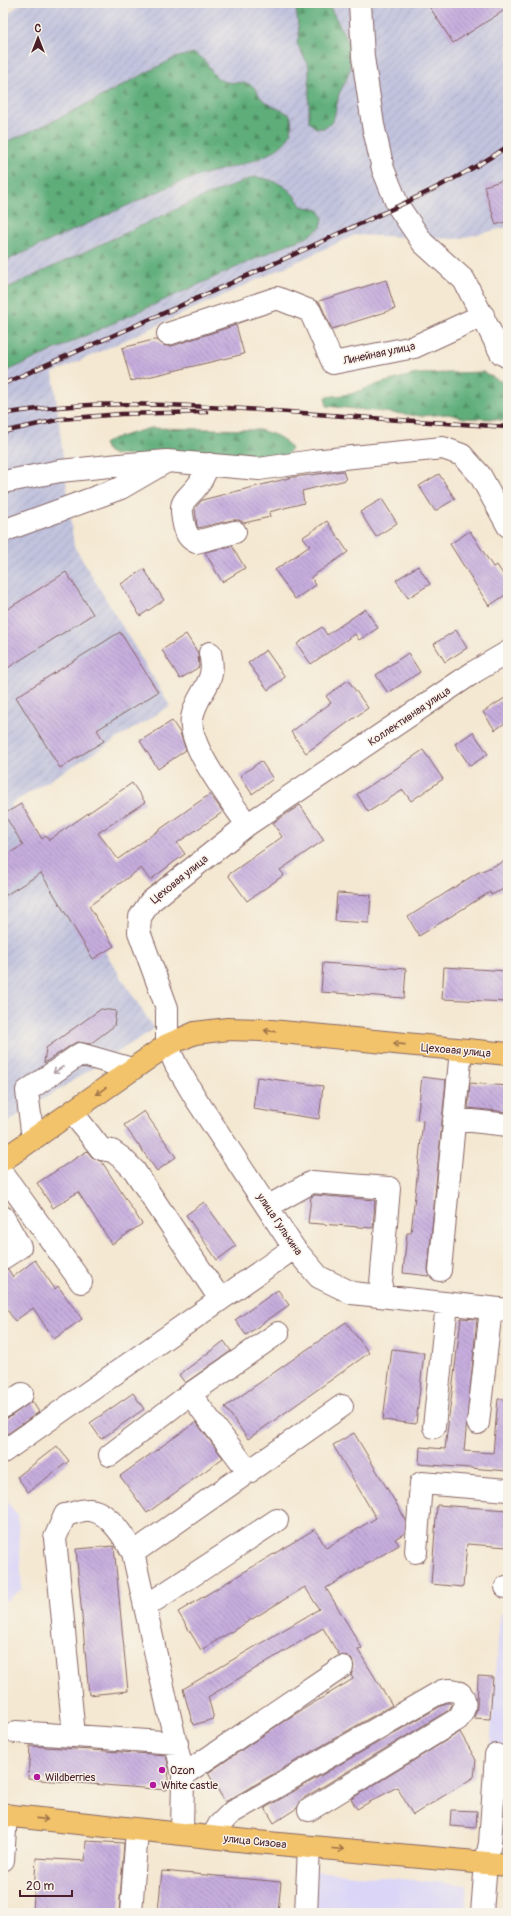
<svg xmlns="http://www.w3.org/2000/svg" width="511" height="1916" viewBox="0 0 511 1916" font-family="Pangolin,sans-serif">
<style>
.built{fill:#dbd6f7}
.industrial{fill:url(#industrial-furrows)}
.forest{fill:url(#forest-firs);stroke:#546652}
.building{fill:url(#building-back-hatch)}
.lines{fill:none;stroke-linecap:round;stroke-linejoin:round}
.minor-casing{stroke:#866565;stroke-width:24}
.major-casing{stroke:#866565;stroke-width:24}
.minor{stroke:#fff;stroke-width:22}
.major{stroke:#f2c36a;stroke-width:22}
.rail-casing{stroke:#4a1f2b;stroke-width:4.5}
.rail{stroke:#f7f3e8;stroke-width:3;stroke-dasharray:9;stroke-linecap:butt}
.oneway{stroke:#9e714a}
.oneway2{stroke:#ae9aa0}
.poi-dot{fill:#b5179e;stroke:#f7f3e8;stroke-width:1.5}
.labels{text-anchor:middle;stroke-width:3;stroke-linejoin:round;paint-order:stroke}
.street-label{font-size:11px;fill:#4a1f2b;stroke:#f7f3e8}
.poi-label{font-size:11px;fill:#4a1f2b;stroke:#f7f3e8;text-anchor:start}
</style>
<defs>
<pattern id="industrial-furrows" width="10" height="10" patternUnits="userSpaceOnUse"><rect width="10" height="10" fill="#c1c2dd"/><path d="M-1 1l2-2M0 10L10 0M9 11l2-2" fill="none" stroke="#a7a6be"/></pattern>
<pattern id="forest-firs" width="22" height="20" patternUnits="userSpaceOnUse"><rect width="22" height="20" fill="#5eae7a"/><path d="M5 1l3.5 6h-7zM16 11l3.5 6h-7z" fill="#508d64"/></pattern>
<pattern id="building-back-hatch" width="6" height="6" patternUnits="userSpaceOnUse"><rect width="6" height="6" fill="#c6adde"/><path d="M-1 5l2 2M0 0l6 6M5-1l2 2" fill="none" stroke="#a38cb4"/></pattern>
</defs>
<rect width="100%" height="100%" fill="#f7f3e8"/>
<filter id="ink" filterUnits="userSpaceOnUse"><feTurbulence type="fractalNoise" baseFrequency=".025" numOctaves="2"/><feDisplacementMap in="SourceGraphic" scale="8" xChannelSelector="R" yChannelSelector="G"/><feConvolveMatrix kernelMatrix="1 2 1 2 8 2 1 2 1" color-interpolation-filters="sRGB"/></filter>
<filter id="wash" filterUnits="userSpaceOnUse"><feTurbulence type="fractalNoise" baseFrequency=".012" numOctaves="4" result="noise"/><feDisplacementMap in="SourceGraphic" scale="16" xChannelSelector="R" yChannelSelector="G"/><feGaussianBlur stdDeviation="0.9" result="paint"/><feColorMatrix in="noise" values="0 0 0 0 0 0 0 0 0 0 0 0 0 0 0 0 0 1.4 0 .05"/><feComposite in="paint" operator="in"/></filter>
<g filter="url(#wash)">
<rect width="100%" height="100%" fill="#f4e8d2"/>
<path class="built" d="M3,1496L18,1516L22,1589L3,1603Z
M500,1614L508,1615V1845L483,1842Z
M304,1870L467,1885L465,1913H302Z"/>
<path class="industrial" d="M21,3H508V227L457,239L355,235L53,373L74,546L170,706L11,804L154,1029L3,1125V19Z"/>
<path class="forest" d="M293,3H328L349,44L350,69L347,78L339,94L333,122L325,128H316L309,122V67L297,43L299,34L296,8Z
M193,53C210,60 207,70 219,79C228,85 239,81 249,84C256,87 257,92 261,98C269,106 281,109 290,115C304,156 231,166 205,174C195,177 185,181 175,184L3,262V143C63,120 118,86 175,58Z
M254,177C275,179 291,187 301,206L319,210L323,218L321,227L306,238L288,244L3,373V290L198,199Z
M483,372L508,385V421L494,419L465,418L448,414L421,416L327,406L325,397L351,394L378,384L416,374Z
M150,428L259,430C273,434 283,436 291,449L286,457H261L235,460L116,455L108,452L104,444L112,439Z"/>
<g id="blocks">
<path class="building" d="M427,3H508V8L453,43Z
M508,179V221L496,225L484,186Z
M386,280L395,309L332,329L319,301Z
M236,325L244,354L131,381L122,348L153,340H157L165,346H172Z
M343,471L346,480L302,491L304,503L269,512L270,517L244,523L239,520H232L198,528L197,526L195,508L202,500L293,477Z
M439,474L455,499L435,511L419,486Z
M382,499L397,523L376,537L360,512Z
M327,521L348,552L311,577L316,585L295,599L275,570L310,546L303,537Z
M470,531L493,567L497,565L508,582V593L489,606L450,544Z
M232,546L245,568L222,582L205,552Z
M418,566L430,584L408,598L396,580Z
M144,569L164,600L140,616L121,584Z
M66,572L93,614L3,671V612Z
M365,609L378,628L359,640L355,634L311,664L297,644L322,627L327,635Z
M456,630L467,648L445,662L434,644Z
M120,632L158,692L97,730L104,741L60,768L16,697Z
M186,634L198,653L199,667L180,679L162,650Z
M266,650L285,677L268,690L248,663Z
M408,653L420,672L388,693L376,675Z
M348,680L368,708L306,753L291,732L331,703L326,696Z
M508,696V721L495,730L483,712Z
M172,721L180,733L186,750L158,769L140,741Z
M473,732L488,754L470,766L455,744Z
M423,750L443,779L411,801L403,790L368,812L357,794L391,772Z
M261,761L273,779L252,794L240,776Z
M132,783L145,802L98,833L118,859L210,794L223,812L177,843L185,854L150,880L141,868L89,906L114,946L93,959L41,873L3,897V857L23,845L4,814L21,804L42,839L46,836L49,840Z
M300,805L324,840L280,870L284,875L247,901L228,875L282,837L273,823Z
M508,860V887L491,895L490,892L419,936L408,917L477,873Z
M337,893L371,895L369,923L335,921Z
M323,963L406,969L404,998L321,992Z
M444,967L508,971V1002L442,999Z
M101,1009L116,1011L114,1026L90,1044L78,1042L73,1044L44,1063L46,1048Z
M257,1077L323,1086L319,1119L253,1109Z
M422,1077L446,1080L428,1269L429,1276L403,1273L407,1233H411L423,1121L417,1120Z
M470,1083L508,1086V1112L468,1108Z
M144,1111L176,1157L157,1171L124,1125Z
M87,1151L92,1157L102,1162L142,1224L112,1244L78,1192L53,1208L37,1183Z
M315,1195L375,1200L373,1228L308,1223L311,1197Z
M204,1202L236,1246L217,1260L186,1215Z
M35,1260L55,1289L58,1286L82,1319L54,1339L33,1308L15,1321L3,1304V1270L8,1269L13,1277Z
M278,1290L289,1305L246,1335L235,1320Z
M461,1318L477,1319L464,1451L493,1453L498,1399H508V1471L419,1464L420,1447L445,1449Z
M346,1322L369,1353L248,1439L225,1407Z
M224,1341L231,1351L185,1383L179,1375Z
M392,1349L424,1353L416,1424L383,1420Z
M133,1393L144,1409L101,1439L90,1423Z
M32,1401L39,1412L3,1437V1419L10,1417Z
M196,1422L223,1458L147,1513L120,1476Z
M354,1433L406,1520L405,1533L395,1539L399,1545L326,1588L362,1648L358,1650L392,1705L225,1802L208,1773L287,1719L353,1679L351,1675L354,1666L352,1660L348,1656L339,1655L323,1628L208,1697L214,1719L193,1725L183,1689L319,1609L305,1587L201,1650L178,1612L315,1529L326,1548L376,1518L333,1445Z
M57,1446L69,1461L28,1492L17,1477Z
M437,1505L508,1510V1547L467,1544L463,1587L431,1584Z
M114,1546L128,1691L89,1695L76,1549Z
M478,1676L493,1677L490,1719L474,1718L477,1708Z
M446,1703H450L452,1705L449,1710L302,1799L297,1808L274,1823L265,1808Z
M460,1732L476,1760L474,1777L413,1815L397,1787L357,1809L351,1799Z
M30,1746L166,1755L169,1768L167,1790L28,1779Z
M451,1810L477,1811L476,1828L450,1826Z
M86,1841L124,1843L119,1913H33L36,1858L85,1861Z
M162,1871L281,1882L278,1913H183L158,1911Z"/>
</g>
</g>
<g filter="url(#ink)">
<use href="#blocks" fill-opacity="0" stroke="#866565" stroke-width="1"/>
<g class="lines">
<defs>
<path id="minor" d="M360,3L363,57L373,125L383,169L398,206L423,243L464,280L501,353L508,357
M168,334L277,298L310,311L333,363L414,347L483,315
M209,464C206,470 203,478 199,484C185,503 178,497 184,525C186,533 188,538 196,542L235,532
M3,482L60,471L130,464L167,461L259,469L313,461L443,448L462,455L480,475L508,526
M3,531L121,488L164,463
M508,652L474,672L247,825L150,902L140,917L139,932L167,1008V1045L176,1065L196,1099L294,1248L319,1277L352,1293L508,1310
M210,653C218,685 197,690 192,718C187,746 231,800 247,825
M72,1112L101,1149L112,1151L122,1158L134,1170L220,1299
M454,1119L508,1125
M33,1139L27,1091L80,1054L132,1069
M3,1174L81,1282
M267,1207L312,1182L389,1188L380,1296
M3,1217L20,1247L3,1258
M440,1270L461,1050
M190,1394L249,1472
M3,1407L22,1394
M478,1423L491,1309
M434,1427L447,1304
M3,1452L294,1248
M110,1455L190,1394L278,1333
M416,1552L421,1483L508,1490
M506,1587H508
M146,1606L277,1520
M16,1732L177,1743
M74,1735L55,1538L65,1515C72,1514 83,1509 90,1510C109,1512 125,1538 133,1553
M183,1775L342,1667
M182,1833L183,1775L133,1553L342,1406
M212,1837L219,1825L231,1813L442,1691C464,1686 471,1703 458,1719L309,1810
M3,1860L6,1815
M131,1913L137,1830
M306,1913L309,1847
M482,1913L486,1862L490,1843L496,1755"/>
<path id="major" d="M3,1160L167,1045L195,1033L228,1029L261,1030L508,1054
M3,1815L257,1842L508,1865"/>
</defs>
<use href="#minor" class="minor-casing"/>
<use href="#major" class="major-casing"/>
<use href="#minor" class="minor"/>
<use href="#major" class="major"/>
<defs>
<path id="rail" d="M3,384C116,334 230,285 342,232C396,207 459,180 508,146
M3,414C93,398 184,405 275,411C353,417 430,422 508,427
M3,432L61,419L121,414L206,412"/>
</defs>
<use href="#rail" class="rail-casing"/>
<use href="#rail" class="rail"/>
</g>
<defs><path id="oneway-shaft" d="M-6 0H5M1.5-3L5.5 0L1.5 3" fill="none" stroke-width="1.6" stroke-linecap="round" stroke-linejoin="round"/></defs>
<g class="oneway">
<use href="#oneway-shaft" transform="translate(270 1031) rotate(-174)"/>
<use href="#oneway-shaft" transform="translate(399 1044) rotate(-174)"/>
<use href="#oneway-shaft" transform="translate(101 1091) rotate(144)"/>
<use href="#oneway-shaft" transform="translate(42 1819) rotate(6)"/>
<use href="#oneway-shaft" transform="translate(338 1849) rotate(5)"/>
</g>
<use class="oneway2" href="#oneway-shaft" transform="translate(58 1070) rotate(146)"/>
</g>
<g class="poi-dot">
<circle cx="162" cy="1770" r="4"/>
<circle cx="37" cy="1777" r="4"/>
<circle cx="153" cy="1785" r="4"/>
</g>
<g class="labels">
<g class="street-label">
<text transform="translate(379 353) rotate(-12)" y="4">Линейная улица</text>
<text transform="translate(409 716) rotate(-34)" y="4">Коллективная улица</text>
<text transform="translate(179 879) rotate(-39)" y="4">Цеховая улица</text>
<text transform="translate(456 1050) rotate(5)" y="4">Цеховая улица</text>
<text transform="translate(280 1224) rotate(56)" y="4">улица Гулькина</text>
<text transform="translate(255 1841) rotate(6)" y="4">улица Сизова</text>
</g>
<g class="poi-label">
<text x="170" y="1774">Ozon</text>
<text x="45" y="1781">Wildberries</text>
<text x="161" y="1789">White castle</text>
</g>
</g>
<rect width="511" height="1916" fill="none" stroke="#f7f3e8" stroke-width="16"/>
<g transform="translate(38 38)" stroke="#f7f3e8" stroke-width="3" paint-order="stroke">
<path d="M0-3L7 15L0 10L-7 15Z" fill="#4a1f2b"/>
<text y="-6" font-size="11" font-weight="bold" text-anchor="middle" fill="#4a1f2b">С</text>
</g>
<path d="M20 1890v6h52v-6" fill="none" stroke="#4a1f2b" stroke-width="2"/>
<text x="26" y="1890" font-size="12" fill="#4a1f2b" stroke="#f7f3e8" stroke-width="3" paint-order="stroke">20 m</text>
</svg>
